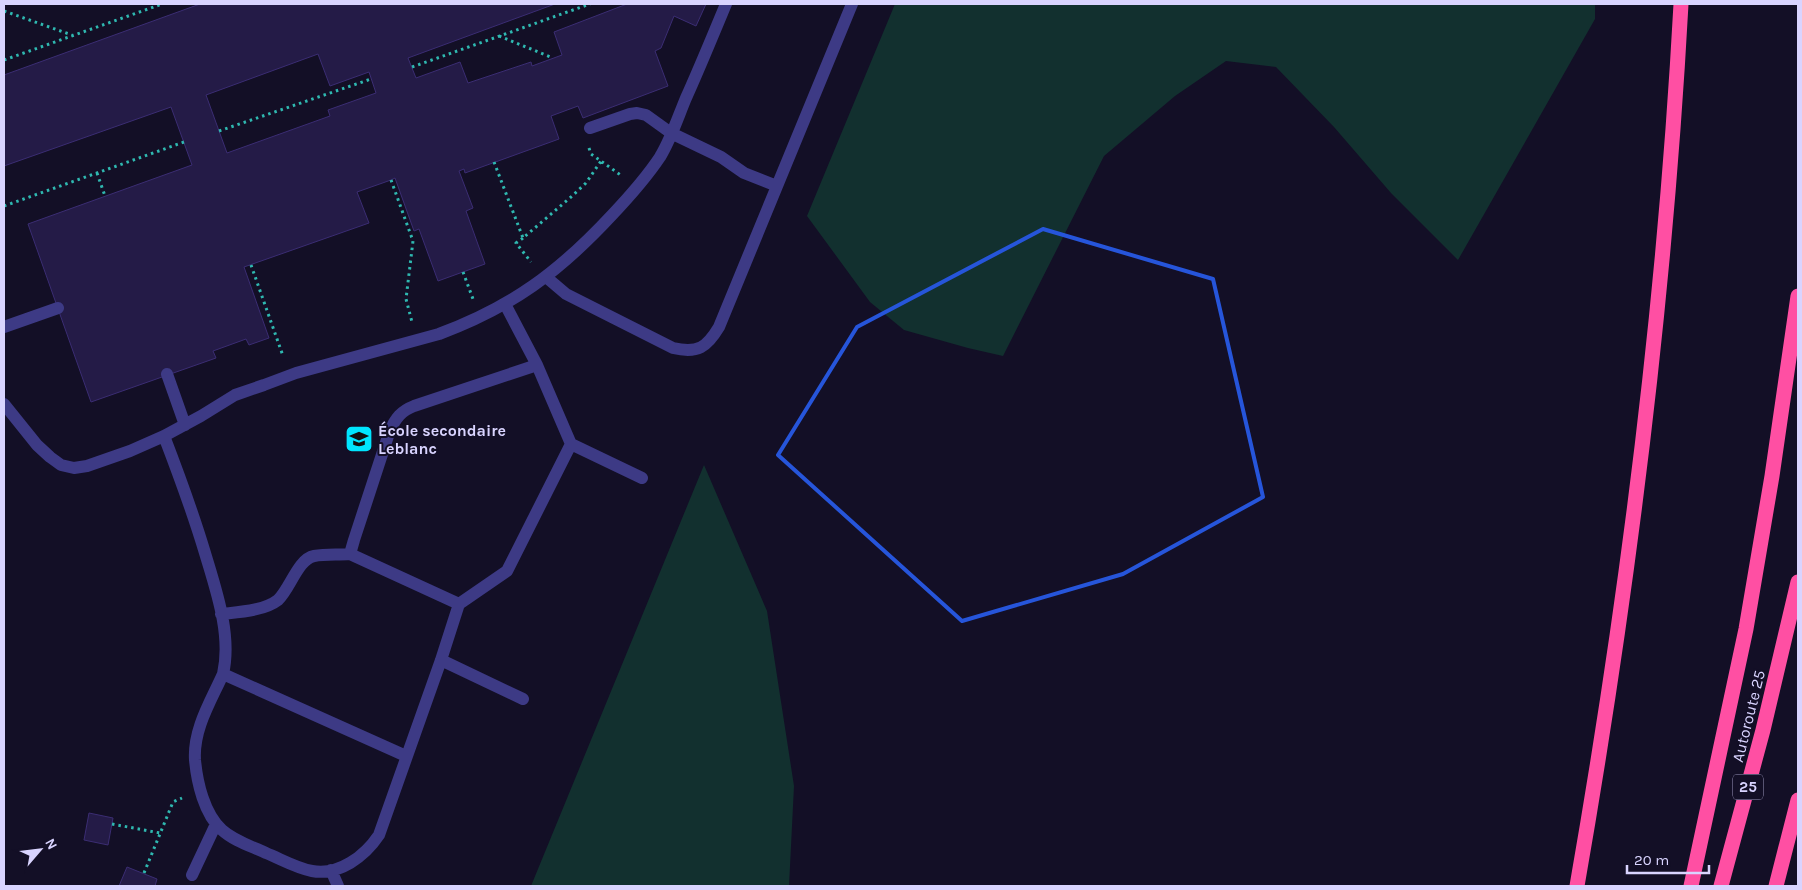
<svg xmlns="http://www.w3.org/2000/svg" width="1802" height="890" viewBox="0 0 1802 890" font-family="Karla,sans-serif">
<style>
.green{fill:#12302f}
.building{fill:#241b47;stroke:#3b2d73;fill-rule:evenodd}
.lines{fill:none;stroke-linecap:round;stroke-linejoin:round}
.path{stroke:#2fb8b0;stroke-width:3;stroke-dasharray:2.5 4;stroke-linecap:butt}
.minor{stroke:#3d3a85;stroke-width:12}
.highway{stroke:#ff4fa3;stroke-width:15}
.marked{fill:none;stroke:#2655da;stroke-width:4;stroke-linejoin:round}
.labels{text-anchor:middle;stroke-width:4;stroke-linejoin:round;paint-order:stroke}
.shield{fill:#130f26;stroke:#9e99be;stroke-width:1}
.shield-label{font-size:15px;font-weight:bold;fill:#d9d4ff}
.poi-label{font-size:16px;font-weight:bold;fill:#d9d4ff;stroke:#130f26;text-anchor:start}
.street-label{font-size:16px;fill:#d9d4ff;stroke:#130f26}
</style>
<rect width="100%" height="100%" fill="#130f26"/>
<path class="green" d="M895,4H1595V19L1458,260L1391,193L1334,127L1276,67L1226,61L1175,96L1104,156L1003,356L968,348L904,330L870,302L807,216Z
M704,465L767,611L794,786L789,886H531Z"/>
<path class="building" d="M200,4H555L408,58L416,78L460,62L468,83L531,62L532,66L562,55L554,32L627,4H706L696,26L674,16L661,48L655,51L668,86L583,118L578,106L551,116L559,139L465,173L464,169L459,171L473,208L466,211L485,264L438,281L419,229L414,231L395,178L391,180L357,192L369,223L244,267L269,338L249,345L246,339L213,351L216,358L91,402L28,224L192,165L171,107L4,166V75ZM318,54L330,86L369,72L376,93L328,110L330,116L227,153L206,95Z
M89,813L113,818L108,845L84,840Z
M127,867L157,879L155,886H119Z"/>
<g class="lines">
<path class="path" d="M4,11L72,35
M499,36L553,58
M4,60L162,4
M412,67L590,4
M219,131L371,79
M589,148L591,154L622,176
M494,162L523,238L571,197L586,183L601,161
M97,173L105,196
M391,180L413,241L406,299L412,322
M4,206L184,142
M523,238L516,243L531,262
M251,265L283,356
M463,272L473,299
M112,824L160,833
M144,873L173,802L182,798"/>
<path class="minor" d="M590,128L630,114L637,113L646,115L671,133L721,157L744,173L777,186
M546,277L566,294L673,348C698,354 707,347 719,327L852,4
M4,327L58,308
M167,374L185,425
M4,404L37,445L50,457L61,465L74,468L87,466L130,451L164,436L201,416L235,395L264,385L296,373L439,334C512,307 559,272 612,215C629,197 646,178 660,157C671,139 678,117 686,98C700,67 713,35 726,4
M164,436C179,475 193,513 205,553C216,590 232,635 223,674
M571,444L642,478
M459,604L350,554L354,540L390,430C396,418 401,411 414,406L537,365
M221,614C238,612 264,611 278,600C290,589 298,559 314,556C326,554 338,555 350,554
M441,660L523,699
M406,756L223,674C211,701 193,729 195,760C197,782 204,814 222,830C234,841 251,846 266,853C281,859 296,868 312,871C339,876 365,856 379,835L441,660L459,604L507,571L571,444L537,365L505,304
M331,870L338,886
M192,875L216,824"/>
<path class="highway" d="M1577,886C1628,594 1665,300 1681,4
M1691,886L1746,629L1772,476L1798,296
M1721,886L1763,730L1798,582
M1776,886L1798,800"/>
</g>
<path class="marked" d="M1043,229L1213,279L1263,497L1123,574L962,621L778,455L857,327Z"/>
<defs>
<symbol id="school-square" viewBox="-11 -11 22 22"><rect x="-9" y="-9" width="18" height="18" rx="4" fill="#00e5ff" stroke="#130f26"/><path d="M0-5L7-2L0 1L-7-2ZM-4 1L0 2.5L4 1V4Q0 6-4 4Z" fill="#111"/></symbol>
</defs>
<g fill-rule="evenodd">
<use href="#school-square" x="343" y="423" width="32" height="32"/>
</g>
<g class="labels">
<rect class="shield" x="1733" y="774.5" width="30" height="25" rx="4"/>
<g class="shield-label">
<text x="1748" y="792">25</text>
</g>
<g class="poi-label">
<text x="378" y="436">École secondaire<tspan x="378" dy="18">Leblanc</tspan></text>
</g>
<g class="street-label">
<text transform="translate(1748 716) rotate(-76)" y="6">Autoroute 25</text>
</g>
</g>
<rect width="1802" height="890" fill="none" stroke="#d9d4ff" stroke-width="10"/>
<g transform="translate(40 850) rotate(62)" stroke="#130f26" stroke-width="4" paint-order="stroke">
<path d="M0-4L9 19L0 12L-9 19Z" fill="#d9d4ff"/>
<text y="-8" font-size="14" font-weight="bold" text-anchor="middle" fill="#d9d4ff">N</text>
</g>
<path d="M1627 865v8h82v-8" fill="none" stroke="#d9d4ff" stroke-width="2.5"/>
<text x="1634" y="865" font-size="15" fill="#d9d4ff" stroke="#130f26" stroke-width="4" paint-order="stroke">20 m</text>
</svg>
